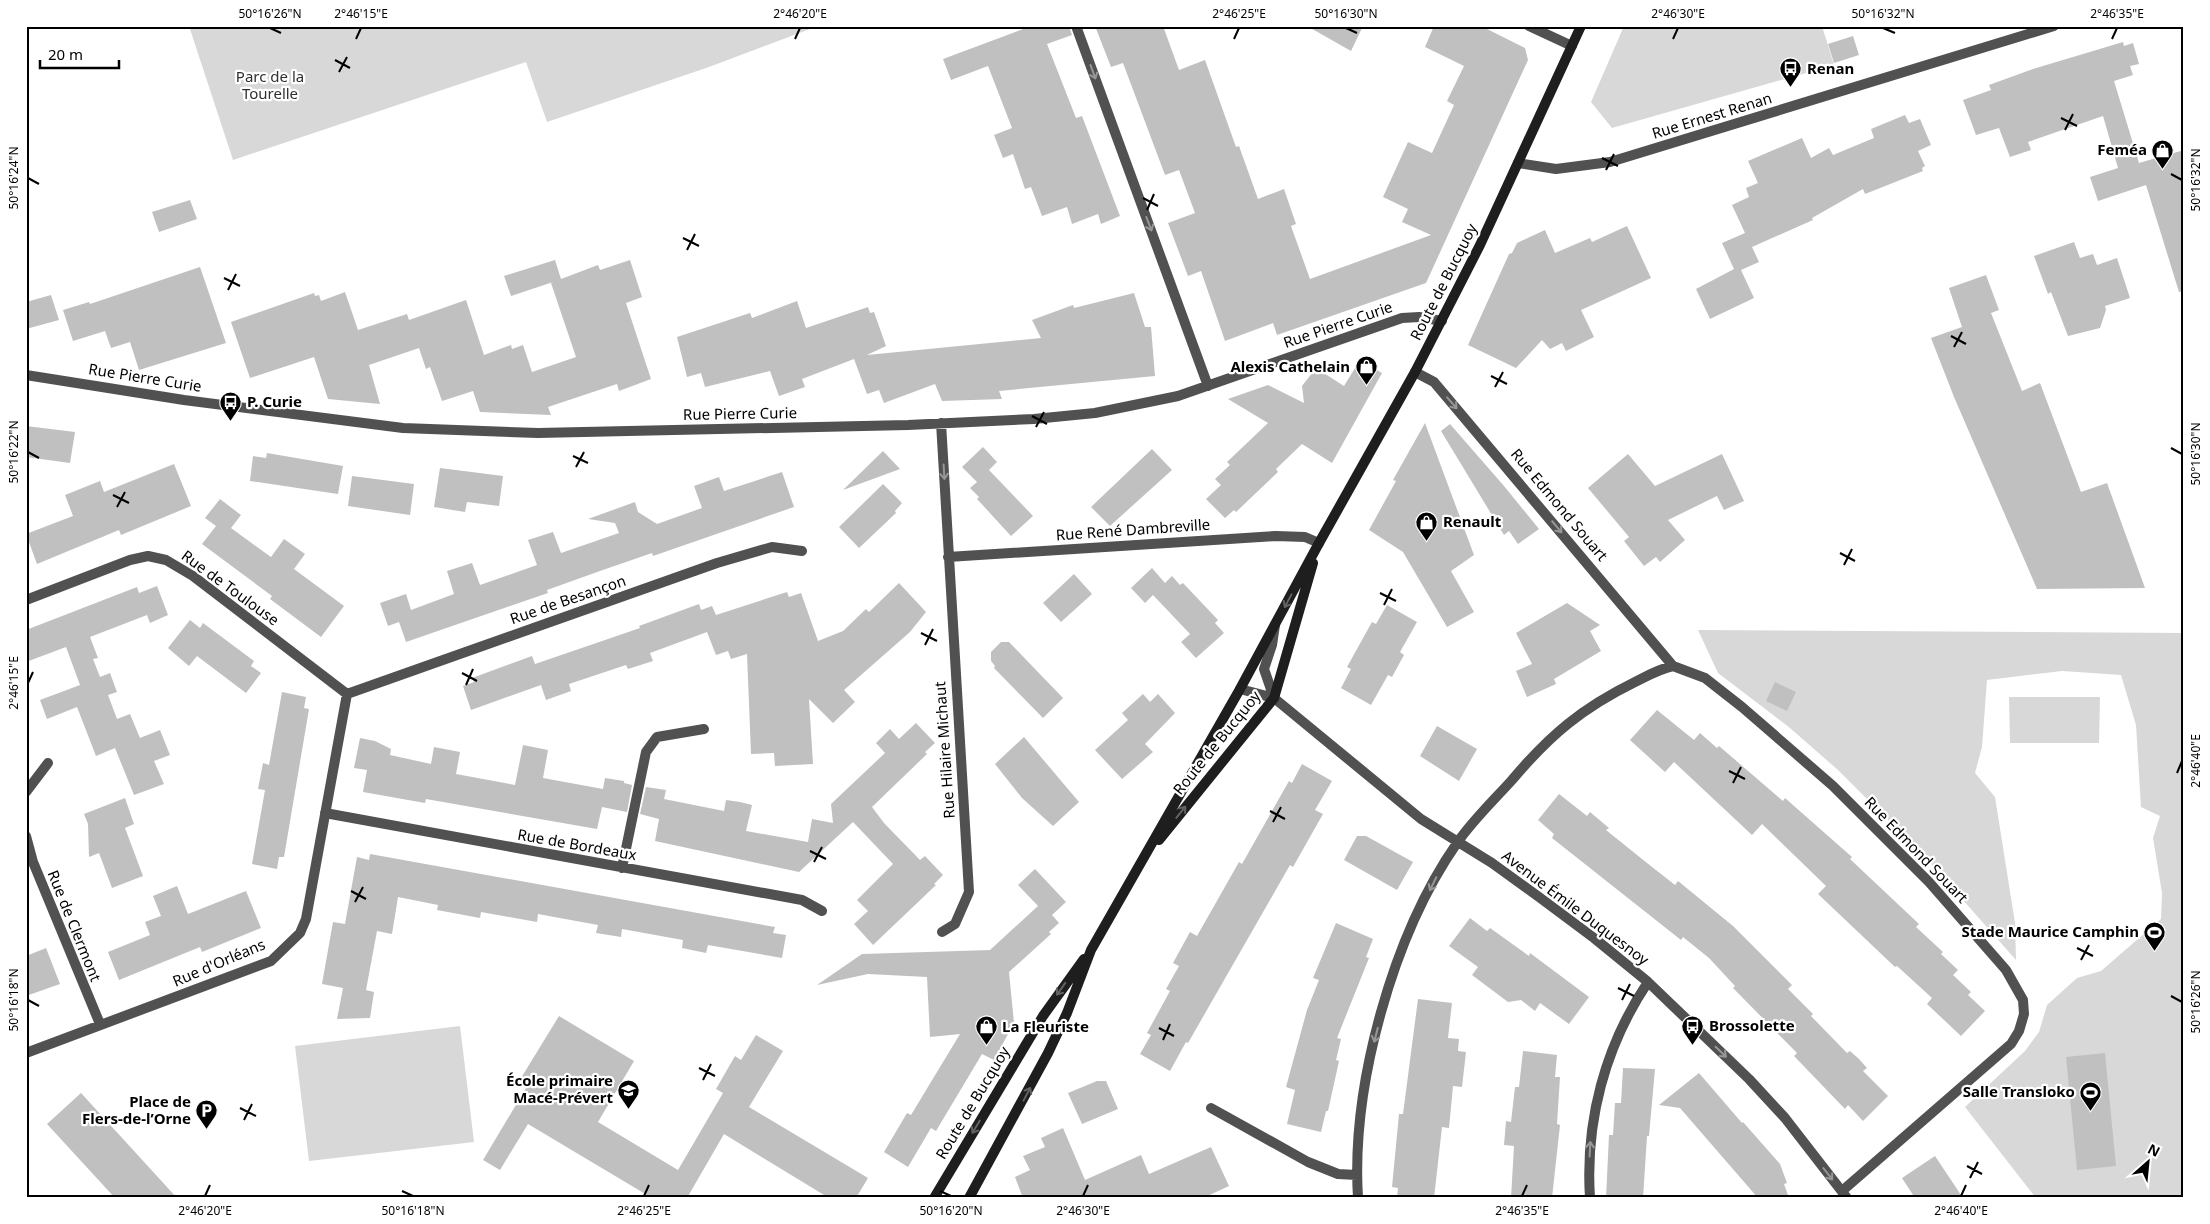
<svg xmlns="http://www.w3.org/2000/svg" width="2210" height="1224" viewBox="0 0 2210 1224" font-family="'Noto Sans',sans-serif">
<style>
.green{fill:#d8d8d8}
.building{fill:#c0c0c0}
.lines{fill:none;stroke-linecap:round;stroke-linejoin:round}
.street{stroke:#515151;stroke-width:10}
.secondary{stroke:#1e1e1e;stroke-width:10}
.oneway{stroke:#979797}
.oneway2{stroke:#626262}
.ticks{fill:none;stroke:#000;stroke-width:2}
.labels{text-anchor:middle;stroke-width:4.5;stroke-linejoin:round;paint-order:stroke}
.poi-label{font-size:15px;font-weight:bold;fill:#000;stroke:#fff;text-anchor:end}
.park-label{font-size:15px;fill:#2f2f2f;stroke:#fff}
.street-label{font-size:15px;fill:#000;stroke:#fff}
.neatline{fill:none;stroke:#000;stroke-width:2}
.ticks-label{font-size:12px;text-anchor:middle;fill:#000}
</style>
<rect width="100%" height="100%" fill="#fff"/>
<path class="green" d="M189,26H818L709,67L547,122L526,62L233,160Z
M1624,26H1822L1834,65L1612,128L1591,102Z
M1698,630L2184,633V1198H2036L1965,1107L2025,1051L2039,1032L2047,1005L2077,978L2101,971L2161,919L2162,893L2153,838L2160,816L2141,807L2136,725L2121,675L2062,671L1987,680L1982,747L1975,773L1995,797L2015,923L2016,960L1924,856L1838,770L1790,728L1718,673Z
M2009,697H2100L2099,743H2010Z
M460,1026L474,1142L309,1161L295,1046Z"/>
<path class="building" d="M1031,26H1069L1072,35L1047,44L1076,118L1082,116L1120,216L1101,224L1098,214L1072,224L1067,207L1042,216L1031,187L1025,189L1013,154L1003,158L994,135L1012,128L988,66L951,80L943,59Z
M1095,26H1163L1179,70L1205,60L1236,147L1239,146L1258,199L1284,189L1296,224L1291,226L1310,279L1431,235L1402,222L1408,209L1383,197L1408,142L1432,153L1454,105L1447,101L1464,66L1425,47L1434,26H1481L1525,48L1528,60L1426,283L1277,335L1273,323L1225,341L1201,271L1188,276L1168,223L1195,213L1179,170L1165,175L1123,63L1111,67Z
M1307,26H1363L1351,51Z
M1853,36L1859,55L1834,63L1828,44Z
M2123,42L2124,46L2133,43L2139,64L2130,66L2133,75L2114,81L2139,163L2184,150V291L2179,292L2146,185L2098,201L2090,177L2118,168L2103,116L2028,142L2031,150L2010,157L1999,128L1976,135L1963,100L1991,90L1989,85L2033,69Z
M1905,115L1909,123L1920,119L1931,145L1918,151L1925,166L1922,168L1923,171L1865,194L1863,189L1812,218L1813,220L1752,247L1759,262L1741,270L1754,298L1710,319L1696,289L1734,269L1722,243L1745,233L1732,205L1749,197L1746,188L1758,183L1748,161L1802,138L1811,158L1829,148L1833,155L1874,138L1871,129Z
M190,200L197,219L159,232L152,212Z
M1627,226L1651,278L1581,310L1594,337L1566,351L1562,343L1550,349L1542,340L1516,368L1468,345L1509,254L1512,253L1517,243L1545,230L1555,253L1590,238L1592,242Z
M2074,242L2080,258L2093,254L2097,265L2117,258L2130,298L2105,306L2106,310L2100,328L2068,336L2051,292L2048,294L2034,256Z
M555,260L561,279L598,265L600,270L630,260L642,297L626,303L651,379L619,391L617,384L548,407L551,415L480,412L473,391L442,401L430,367L426,369L419,348L369,365L380,404L328,399L314,357L250,378L231,322L314,293L315,296L319,295L321,301L345,292L358,330L407,314L409,320L466,300L484,355L511,345L512,349L523,345L532,372L576,357L551,283L553,282L511,296L504,276Z
M200,267L226,343L139,370L130,342L111,348L105,331L73,341L63,310L89,302L90,304Z
M1986,275L1999,310L1991,313L2022,391L2040,383L2081,492L2107,483L2145,588L2037,589L1954,397L1931,338L1962,327L1949,288Z
M1134,293L1145,327H1151L1155,376L999,391L1002,399L942,401L935,384L884,403L879,390L867,394L854,359L802,379L805,387L779,396L770,371L705,387L701,373L687,377L677,337L750,313L752,318L797,301L806,328L868,307L870,313L874,312L886,346L867,355L1041,338L1032,320L1073,305L1074,308Z
M51,295L59,320L26,329V302Z
M1360,360L1382,373L1332,463L1302,444L1276,469L1278,472L1236,512L1234,510L1225,518L1206,499L1221,485L1215,479L1230,465L1227,462L1268,423L1228,399L1268,385L1304,403L1302,386L1316,368L1344,386Z
M1425,423L1474,555L1451,571L1474,612L1447,627L1403,552L1369,530L1396,481L1393,480Z
M1450,424L1504,486L1539,529L1518,544L1509,531L1504,535L1441,431Z
M26,426L75,432L70,463L26,457Z
M983,447L997,462L989,470L1033,516L1011,536L977,499L979,497L970,488L977,482L962,467Z
M1152,449L1172,470L1110,526L1091,507Z
M883,451L900,469L843,490Z
M267,453L343,466L338,494L250,481L253,456L266,458Z
M1628,454L1655,486L1722,454L1744,501L1724,510L1717,496L1668,520L1685,540L1660,562L1656,557L1644,566L1624,541L1629,537L1588,488Z
M174,464L191,506L121,535L119,530L37,564L26,534L73,516L65,495L100,481L104,492Z
M440,468L503,476L499,506L467,502L465,512L434,507Z
M782,472L794,507L653,556L652,553L600,571L547,590L548,593L406,642L399,622L388,626L380,603L406,594L411,610L454,594L447,571L472,563L480,585L537,565L528,540L553,532L561,553L619,533L615,523L588,519L635,502L638,512L657,524L702,508L694,486L719,477L724,491Z
M352,476L414,484L410,515L348,506Z
M883,484L902,503L895,511L896,513L859,548L839,527Z
M220,499L241,515L231,528L271,557L284,539L305,554L294,569L344,606L321,637L270,599L272,596L202,544L216,526L205,518Z
M1152,568L1165,583L1145,603L1131,588Z
M1074,574L1092,594L1061,622L1043,603Z
M1172,576L1180,585L1183,583L1218,620L1215,623L1224,633L1196,658L1181,642L1190,634L1153,595Z
M899,583L926,612L910,632L844,690L855,702L833,723L809,699L813,764L775,766L774,753L751,754L747,654L731,659L728,651L716,655L707,632L650,653L653,661L628,669L626,665L569,684L571,691L546,700L541,685L471,710L463,686L474,682L472,678L532,656L535,664L640,628L639,626L699,604L701,610L712,606L716,615L787,592L789,597L801,593L818,641L843,631L866,609L869,612Z
M157,586L168,615L150,623L147,615L90,637L98,658L93,659L100,677L110,673L117,692L108,695L117,719L130,714L140,738L160,730L170,755L154,761L164,784L134,795L115,748L96,756L77,707L47,719L40,700L80,685L66,647L26,662V630L137,587L139,593Z
M1567,603L1600,625L1590,631L1601,651L1554,679L1556,684L1527,697L1516,671L1532,664L1516,633Z
M1387,605L1417,622L1400,652L1404,655L1392,677L1388,675L1371,705L1341,688L1351,669L1347,667L1372,622L1376,624Z
M190,620L200,628L203,623L254,661L251,666L261,673L246,693L197,656L189,666L168,648Z
M1001,642H1009L1063,698L1043,718L994,668L995,666L991,661V652Z
M1775,682L1796,692L1787,711L1766,701Z
M282,692L306,697L304,708L309,709L284,857H279L277,869L252,864L265,790L258,789L263,763L269,765Z
M1143,694L1150,702L1158,694L1175,713L1145,744L1153,752L1122,779L1095,750L1128,720L1122,713Z
M1657,710L1694,740L1700,733L1717,748L1719,746L1783,801L1785,798L1852,857L1850,859L1919,924L1916,927L1943,952L1941,954L1958,970L1953,975L1971,992L1968,995L1985,1011L1961,1036L1927,1004L1932,998L1897,966L1895,967L1818,894L1826,886L1762,824L1752,835L1674,762L1665,772L1630,740Z
M916,723L935,743L925,752L927,754L872,807L884,823L920,860L925,856L943,875L934,884L936,885L873,945L854,924L868,911L857,900L893,864L853,822L799,872L655,841L659,819L640,814L646,787L666,790L664,799L724,811L726,800L740,802L752,805L746,831L808,842L812,819L833,823L831,804L885,753L876,743L890,729L899,739Z
M1437,726L1477,749L1459,781L1420,756Z
M1024,737L1079,802L1053,826L1022,798L995,764Z
M360,738L375,741L391,749L390,755L431,764L434,747L460,752L456,774L515,785L523,745L548,750L543,778L603,789L605,778L624,781V783L632,785L627,812L602,807L597,829L426,799L425,803L363,792L367,770L354,768Z
M1302,764L1332,781L1315,810L1323,814L1293,867L1290,865L1188,1043L1186,1042L1170,1071L1140,1054L1151,1035L1147,1033L1170,991L1166,989L1179,966L1173,963L1190,932L1197,936L1239,862L1242,864L1289,781L1292,783Z
M1559,794L1587,816L1590,812L1609,828L1606,830L1647,863L1675,885L1678,881L1733,926L1792,985L1788,989L1813,1014L1811,1016L1847,1053L1850,1051L1859,1059L1867,1068L1863,1071L1888,1096L1863,1121L1848,1105L1845,1109L1794,1056L1797,1053L1733,988L1735,986L1709,958L1683,937L1681,940L1552,838L1554,834L1538,820Z
M125,798L134,824L125,828L143,876L112,888L99,853L89,857L88,824L84,814Z
M1357,836H1366L1413,862L1397,890L1344,860Z
M370,854L775,927L773,933L786,935L782,958L708,945L706,953L682,948L683,940L622,929L621,937L596,933L598,925L538,914L537,922L481,912L480,918L437,910L438,905L398,897L392,934L377,931L366,990L374,992L370,1018L337,1019L343,988L322,984L333,922L345,924L357,857L369,860Z
M1035,869L1066,902L1052,915L1059,923L1049,932L1051,934L1009,972L1014,1023L994,1060L982,1054L936,1131L931,1128L908,1167L884,1152L907,1113L911,1115L960,1034L930,1037L927,977L868,974L817,985L862,954L990,950L1038,906L1018,885Z
M177,886L188,914L246,891L261,928L202,952L200,947L119,980L108,952L150,935L145,922L161,916L153,896Z
M1470,918L1487,931L1490,928L1529,956L1530,953L1589,997L1569,1024L1540,1003L1535,1011L1521,1000L1508,1002L1472,975L1478,967L1449,946Z
M1336,923L1373,939L1366,957L1369,958L1337,1038L1341,1039L1336,1060L1339,1061L1328,1111H1326L1321,1132L1287,1124L1295,1090L1286,1087L1307,1010L1319,980L1313,978Z
M46,948L60,984L26,996V956Z
M1418,999L1452,1003L1448,1038L1459,1039L1458,1051L1466,1052L1462,1087L1453,1086L1449,1128L1442,1127L1434,1198H1397L1398,1188L1392,1187L1399,1114H1403Z
M559,1016L634,1061L598,1122L678,1170L723,1093L716,1089L735,1056L741,1060L756,1035L783,1051L749,1107L868,1178L856,1198H829L724,1134L687,1198H652L528,1124L500,1170L483,1160L529,1083L521,1078Z
M1523,1051L1557,1055L1555,1077H1560L1557,1124L1560,1125L1552,1198H1511L1514,1146L1504,1145L1506,1121L1511,1122L1515,1087H1519Z
M2105,1053L2116,1166L2077,1170L2066,1057Z
M1623,1068L1655,1069L1649,1136H1647L1643,1198H1606L1609,1135H1613L1615,1103H1621Z
M1699,1073L1742,1123L1743,1122L1780,1164L1787,1183L1784,1184L1789,1198H1758L1680,1108L1659,1105Z
M1097,1081H1106L1118,1109L1082,1124L1068,1093Z
M81,1093L177,1198H115L47,1124Z
M1063,1128L1085,1180L1141,1155L1149,1174L1211,1147L1229,1186L1203,1198H1023L1015,1177L1030,1170L1023,1156L1045,1147L1041,1138Z
M1935,1156L1963,1198H1915L1902,1178Z"/>
<g class="lines">
<path class="street" d="M1076,26L1208,386
M1529,26L1572,46
M1518,163L1556,169L1610,162L2054,26
M1415,372L1434,382L1673,666
M26,375L184,400L403,428L538,433L908,425L1034,419L1095,413L1178,396L1402,318L1419,317L1442,321
M941,423L969,892L955,924L942,932
M948,557L1276,536L1305,537L1319,543
M26,600L130,560L148,556L166,560L193,576L347,694
M1240,689L1274,698L1421,819L1492,863L1539,897L1594,938L1648,982L1749,1079L1785,1118L1847,1198
M347,694L717,563L772,547L802,551
M1274,698L1264,669L1272,645L1275,625
M26,792L48,763
M325,813L802,900L822,911
M26,836L33,862L100,1024
M622,868L646,752L657,737L704,729
M26,1053L271,961L300,933L306,919L347,694
M1211,1108L1308,1162L1338,1174L1357,1175
M1358,1198C1351,1085 1393,935 1457,843C1473,820 1494,800 1512,780C1550,735 1582,708 1635,682C1647,676 1659,669 1673,666L1705,678L1742,707L1833,786L1929,882L2006,970L2023,1000L2024,1014L2019,1031L2011,1044L1842,1191
M1590,1198C1585,1121 1605,1046 1648,982"/>
<path class="secondary" d="M1159,840L1274,698L1313,563
M934,1198L1043,1016L1084,959
M969,1198L1048,1053L1067,1013L1091,950L1240,689L1319,543L1415,372L1480,245L1581,26"/>
</g>
<defs><path id="oneway-shaft" d="M-6 0H5M1.5-3L5.5 0L1.5 3" fill="none" stroke-width="1.6" stroke-linecap="round" stroke-linejoin="round" transform="scale(1.25)"/></defs>
<g class="oneway">
<use href="#oneway-shaft" transform="translate(1093 72) rotate(70)"/>
<use href="#oneway-shaft" transform="translate(1149 224) rotate(69)"/>
<use href="#oneway-shaft" transform="translate(1452 403) rotate(49)"/>
<use href="#oneway-shaft" transform="translate(944 472) rotate(87)"/>
<use href="#oneway-shaft" transform="translate(1557 527) rotate(50)"/>
<use href="#oneway-shaft" transform="translate(1433 884) rotate(116)"/>
<use href="#oneway-shaft" transform="translate(1376 1035) rotate(104)"/>
<use href="#oneway-shaft" transform="translate(1721 1052) rotate(44)"/>
<use href="#oneway-shaft" transform="translate(1590 1149) rotate(-87)"/>
<use href="#oneway-shaft" transform="translate(1828 1174) rotate(52)"/>
</g>
<g class="oneway2">
<use href="#oneway-shaft" transform="translate(1288 601) rotate(118)"/>
<use href="#oneway-shaft" transform="translate(1181 812) rotate(-51)"/>
<use href="#oneway-shaft" transform="translate(1061 989) rotate(125)"/>
<use href="#oneway-shaft" transform="translate(1027 1094) rotate(-62)"/>
<use href="#oneway-shaft" transform="translate(976 1127) rotate(121)"/>
</g>
<path class="ticks" d="M270,28L281,33M1346,28L1357,33M1883,28L1895,33M356,39L361,28M795,39L800,28M1234,39L1239,28M1673,39L1678,28M2112,39L2117,28M335,60L350,68M339,72L347,57M2061,118L2077,126M2065,130L2073,114M1602,158L1618,166M1606,170L1614,154M2171,174L2182,180M28,178L39,184M1143,198L1158,206M1147,210L1154,194M683,238L699,246M687,250L695,234M224,278L240,286M228,290L236,274M1951,336L1966,344M1954,347L1962,332M1491,376L1507,384M1495,387L1503,372M1032,416L1047,424M1036,427L1044,412M2171,448L2182,454M28,452L39,458M573,456L588,463M576,467L584,452M113,495L129,503M117,507L125,492M1840,553L1855,561M1844,565L1852,549M1380,593L1396,601M1384,605L1392,589M921,633L937,641M925,645L933,629M462,673L477,681M28,683L33,672M466,685L473,669M1729,771L1745,779M2177,773L2182,761M1733,783L1741,767M1270,811L1285,819M1273,822L1281,807M810,851L826,859M814,862L822,847M351,891L366,899M355,902L363,887M2077,948L2093,956M2081,960L2089,945M1618,988L1634,996M2171,996L2182,1002M28,1000L39,1006M1622,1000L1630,984M1159,1028L1174,1036M1163,1040L1170,1024M699,1068L715,1076M703,1080L711,1064M240,1108L256,1116M244,1120L252,1104M1967,1166L1982,1174M1970,1178L1978,1162M402,1191L413,1196M940,1191L951,1196M205,1196L210,1185M644,1196L649,1185M1083,1196L1088,1185M1522,1196L1527,1185M1961,1196L1966,1185"/>
<defs>
<symbol id="bus-pin" viewBox="-11 -11 22 30"><path d="M0 17L-7.5 6A9.5 9.5 0 1 1 7.5 6Z" fill="#000" stroke="#fff"/><path d="M-5-6H5V4H4V6H2V4H-2V6H-4V4H-5ZM-3.5-4V0h7V-4ZM-3.5 1.2v1.5H-2V1.2ZM2 1.2v1.5H3.5V1.2Z" fill="#fff"/></symbol>
<symbol id="shop-pin" viewBox="-11 -11 22 30"><path d="M0 17L-7.5 6A9.5 9.5 0 1 1 7.5 6Z" fill="#000" stroke="#fff"/><path d="M-5-2.5h2.3a2.7 3.5 0 0 1 5.4 0H5L5.5 6h-11ZM-1.5-2.5h3a1.5 2.3 0 0 0-3 0Z" fill="#fff"/></symbol>
<symbol id="stadium-pin" viewBox="-11 -11 22 30"><path d="M0 17L-7.5 6A9.5 9.5 0 1 1 7.5 6Z" fill="#000" stroke="#fff"/><path d="M0-5a6.5 5 0 1 0 0 10a6.5 5 0 1 0 0-10ZM-3.5-1.8h7v3.6h-7Z" fill="#fff"/></symbol>
<symbol id="school-pin" viewBox="-11 -11 22 30"><path d="M0 17L-7.5 6A9.5 9.5 0 1 1 7.5 6Z" fill="#000" stroke="#fff"/><path d="M0-5L7-2L0 1L-7-2ZM-4 1L0 2.5L4 1V4Q0 6-4 4Z" fill="#fff"/></symbol>
<symbol id="parking-pin" viewBox="-11 -11 22 30"><path d="M0 17L-7.5 6A9.5 9.5 0 1 1 7.5 6Z" fill="#000" stroke="#fff"/><path d="M-3.5-5.5H1a3.5 3.5 0 0 1 0 7H-1V5.5H-3.5ZM-1-3.4V-.6H.8a1.4 1.4 0 0 0 0-2.8Z" fill="#fff"/></symbol>
</defs>
<g fill-rule="evenodd">
<use href="#bus-pin" x="1778" y="56" width="25" height="34"/>
<use href="#shop-pin" x="2150" y="138" width="25" height="34"/>
<use href="#shop-pin" x="1354" y="354" width="25" height="34"/>
<use href="#bus-pin" x="218" y="390" width="25" height="34"/>
<use href="#shop-pin" x="1414" y="510" width="25" height="34"/>
<use href="#stadium-pin" x="2142" y="920" width="25" height="34"/>
<use href="#bus-pin" x="1680" y="1014" width="25" height="34"/>
<use href="#shop-pin" x="974" y="1014" width="25" height="34"/>
<use href="#school-pin" x="616" y="1078" width="25" height="34"/>
<use href="#stadium-pin" x="2078" y="1080" width="25" height="34"/>
<use href="#parking-pin" x="194" y="1098" width="25" height="34"/>
</g>
<g class="labels">
<g class="poi-label">
<text x="1807" y="74" text-anchor="start">Renan</text>
<text x="2147" y="155">Feméa</text>
<text x="1350" y="372">Alexis Cathelain</text>
<text x="247" y="407" text-anchor="start">P. Curie</text>
<text x="1443" y="527" text-anchor="start">Renault</text>
<text x="2139" y="937">Stade Maurice Camphin</text>
<text x="1709" y="1031" text-anchor="start">Brossolette</text>
<text x="1002" y="1032" text-anchor="start">La Fleuriste</text>
<text x="613" y="1086">École primaire<tspan x="613" dy="17">Macé-Prévert</tspan></text>
<text x="2075" y="1097">Salle Transloko</text>
<text x="191" y="1107">Place de<tspan x="191" dy="17">Flers-de-l’Orne</tspan></text>
</g>
<g class="park-label">
<text x="270" y="82">Parc de la<tspan x="270" dy="17">Tourelle</tspan></text>
</g>
<g class="street-label">
<text transform="translate(1712 116) rotate(-17)" y="5">Rue Ernest Renan</text>
<text transform="translate(1444 282) rotate(-63)" y="5">Route de Bucquoy</text>
<text transform="translate(1338 325) rotate(-19)" y="5">Rue Pierre Curie</text>
<text transform="translate(145 378) rotate(9)" y="5">Rue Pierre Curie</text>
<text transform="translate(740 414) rotate(-1)" y="5">Rue Pierre Curie</text>
<text transform="translate(1559 505) rotate(50)" y="5">Rue Edmond Souart</text>
<text transform="translate(1133 530) rotate(-4)" y="5">Rue René Dambreville</text>
<text transform="translate(230 588) rotate(36)" y="5">Rue de Toulouse</text>
<text transform="translate(568 600) rotate(-19)" y="5">Rue de Besançon</text>
<text transform="translate(1217 743) rotate(-51)" y="5">Route de Bucquoy</text>
<text transform="translate(945 750) rotate(-94)" y="5">Rue Hilaire Michaut</text>
<text transform="translate(577 845) rotate(10)" y="5">Rue de Bordeaux</text>
<text transform="translate(1916 850) rotate(46)" y="5">Rue Edmond Souart</text>
<text transform="translate(1575 908) rotate(37)" y="5">Avenue Émile Duquesnoy</text>
<text transform="translate(74 926) rotate(68)" y="5">Rue de Clermont</text>
<text transform="translate(219 963) rotate(-23)" y="5">Rue d'Orléans</text>
<text transform="translate(973 1103) rotate(-59)" y="5">Route de Bucquoy</text>
</g>
</g>
<rect width="2210" height="1224" fill="none" stroke="#ffffff" stroke-width="55"/>
<g transform="translate(2148 1162) rotate(27)" stroke="#ffffff" stroke-width="4" paint-order="stroke">
<path d="M0-4L9 19L0 12L-9 19Z" fill="#000000"/>
<text y="-8" font-size="14" font-weight="bold" text-anchor="middle" fill="#000000">N</text>
</g>
<path d="M40 60v8h79v-8" fill="none" stroke="#000000" stroke-width="2.5"/>
<text x="48" y="60" font-size="15" fill="#000000" stroke="#ffffff" stroke-width="4" paint-order="stroke">20 m</text>
<rect x="28" y="28" width="2154" height="1168" class="neatline"/>
<g class="ticks-label">
<text x="270" y="18">50°16'26"N</text>
<text x="361" y="18">2°46'15"E</text>
<text x="800" y="18">2°46'20"E</text>
<text x="1239" y="18">2°46'25"E</text>
<text x="1346" y="18">50°16'30"N</text>
<text x="1678" y="18">2°46'30"E</text>
<text x="1883" y="18">50°16'32"N</text>
<text x="2117" y="18">2°46'35"E</text>
<text transform="translate(14 178) rotate(-90)" y="4">50°16'24"N</text>
<text transform="translate(2196 180) rotate(-90)" y="4">50°16'32"N</text>
<text transform="translate(14 452) rotate(-90)" y="4">50°16'22"N</text>
<text transform="translate(2196 454) rotate(-90)" y="4">50°16'30"N</text>
<text transform="translate(14 683) rotate(-90)" y="4">2°46'15"E</text>
<text transform="translate(2196 761) rotate(-90)" y="4">2°46'40"E</text>
<text transform="translate(14 1000) rotate(-90)" y="4">50°16'18"N</text>
<text transform="translate(2196 1002) rotate(-90)" y="4">50°16'26"N</text>
<text x="205" y="1215">2°46'20"E</text>
<text x="413" y="1215">50°16'18"N</text>
<text x="644" y="1215">2°46'25"E</text>
<text x="951" y="1215">50°16'20"N</text>
<text x="1083" y="1215">2°46'30"E</text>
<text x="1522" y="1215">2°46'35"E</text>
<text x="1961" y="1215">2°46'40"E</text>
</g>
</svg>
